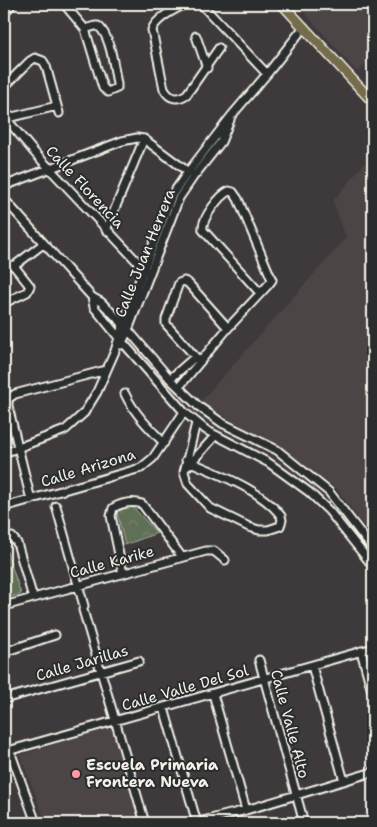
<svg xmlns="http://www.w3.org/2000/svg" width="377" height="827" viewBox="0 0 377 827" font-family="'Shantell Sans',sans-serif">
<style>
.built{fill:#4c4444}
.forest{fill:url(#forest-crowns);stroke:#aab0a0}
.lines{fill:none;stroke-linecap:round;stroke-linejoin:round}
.minor-casing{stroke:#f4f1e8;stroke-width:11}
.major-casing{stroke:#f4f1e8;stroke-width:12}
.minor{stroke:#2a2d2e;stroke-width:7}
.major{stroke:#746c4b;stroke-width:9}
.poi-dot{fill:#ff9aa2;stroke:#2a2d2e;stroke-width:2}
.labels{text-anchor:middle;stroke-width:4;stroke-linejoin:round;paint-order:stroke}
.street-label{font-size:15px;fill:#f4f1e8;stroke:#2a2d2e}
.poi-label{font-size:15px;font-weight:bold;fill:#f4f1e8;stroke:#2a2d2e;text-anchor:start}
</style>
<defs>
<pattern id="forest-crowns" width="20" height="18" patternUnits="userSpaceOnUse" patternTransform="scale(1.25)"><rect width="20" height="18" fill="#616f57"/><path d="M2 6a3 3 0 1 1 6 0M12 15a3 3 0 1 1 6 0" fill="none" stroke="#78846f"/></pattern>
</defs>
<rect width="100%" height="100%" fill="#3e3a3b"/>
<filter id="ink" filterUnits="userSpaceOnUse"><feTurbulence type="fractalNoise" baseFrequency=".02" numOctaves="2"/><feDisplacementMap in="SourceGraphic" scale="10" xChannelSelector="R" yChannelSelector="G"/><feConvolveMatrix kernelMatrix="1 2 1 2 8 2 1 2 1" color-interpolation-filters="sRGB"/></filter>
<g filter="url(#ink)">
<path class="built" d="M297,4H373V58L357,72Z
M373,153V539L338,490L278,447L200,402L346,238L333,201Z
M111,727L139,823H46L20,755Z"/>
<path class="forest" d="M130,504L157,533L125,545L116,509Z
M4,543L21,594L4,599Z"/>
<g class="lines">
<defs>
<path id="minor" d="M64,4L85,29
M185,4C174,10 156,18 152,30L164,89C170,100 178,100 187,94L219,48
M201,4L267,74
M4,13L12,4
M95,26H98C111,35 114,69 117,84V88L108,92L103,88L85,29Z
M196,36L207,68
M4,87L30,61L35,58L43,61L46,66L59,113
M4,116L34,152L147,272
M4,119L57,106
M4,186L122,141L137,138L144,139L191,174
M4,199L92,297L101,302L123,324L170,379L198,406L222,423L277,450L329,492L373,549
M106,230L144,139
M4,266L10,265L14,266L30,286L27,292L4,303
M14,266L43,244
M92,297L94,307L119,338L184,412L206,430L269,463L309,492L329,511L373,566
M121,345L128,330L179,198L194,176L221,142L230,120
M200,362L166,324V319L179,283L184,281L188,283L228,328
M170,379L195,357
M179,387L228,328L269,284L272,280L238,199L233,192L229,191C220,195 201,219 203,230L260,293
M125,394C134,413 149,428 164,443
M4,453L65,430L84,413L97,392L115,351L123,324L172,195L188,172L232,115L267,74L304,27
M186,460C217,474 261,489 281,516L282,520L280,526L268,530H259L249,527L210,508L188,484L184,472L196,423
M188,466L215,436
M31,500L8,406V399L15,394L106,370
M56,506L84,606
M4,507L141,468L153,458L184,412
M4,538L12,537L17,543L33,598
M123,574L111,516L113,508C122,503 132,501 142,504L182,557
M4,606L206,551H214L225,560
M83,610L145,823
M361,651L373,695
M4,652L55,635
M259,660L304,823
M312,666L344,781
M213,694L246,810
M4,699L139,661
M164,708L197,823
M10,751L36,823
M4,752L373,648
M195,823L246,810L373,772"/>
<path id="major" d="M282,4L373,102"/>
</defs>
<use href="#minor" class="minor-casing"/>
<use href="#major" class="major-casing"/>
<use href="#minor" class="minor"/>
<use href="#major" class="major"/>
</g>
</g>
<circle class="poi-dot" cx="76" cy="774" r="5"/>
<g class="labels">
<g class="street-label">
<text transform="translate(85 187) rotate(47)" y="5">Calle Florencia</text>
<text transform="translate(145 253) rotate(-68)" y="5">Calle Juan Herrera</text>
<text transform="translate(88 468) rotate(-17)" y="5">Calle Arizona</text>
<text transform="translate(112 562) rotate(-15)" y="5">Calle Karike</text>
<text transform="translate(82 663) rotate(-16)" y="5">Calle Jarillas</text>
<text transform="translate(185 688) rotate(-16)" y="5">Calle Valle Del Sol</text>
<text transform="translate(290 724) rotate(75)" y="5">Calle Valle Alto</text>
</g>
<g class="poi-label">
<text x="86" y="770">Escuela Primaria<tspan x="86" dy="17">Frontera Nueva</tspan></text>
</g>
</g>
<rect width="377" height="827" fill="none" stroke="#2a2d2e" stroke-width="20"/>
<rect x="10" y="10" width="357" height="807" fill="none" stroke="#f4f1e8" stroke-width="2" filter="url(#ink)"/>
</svg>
